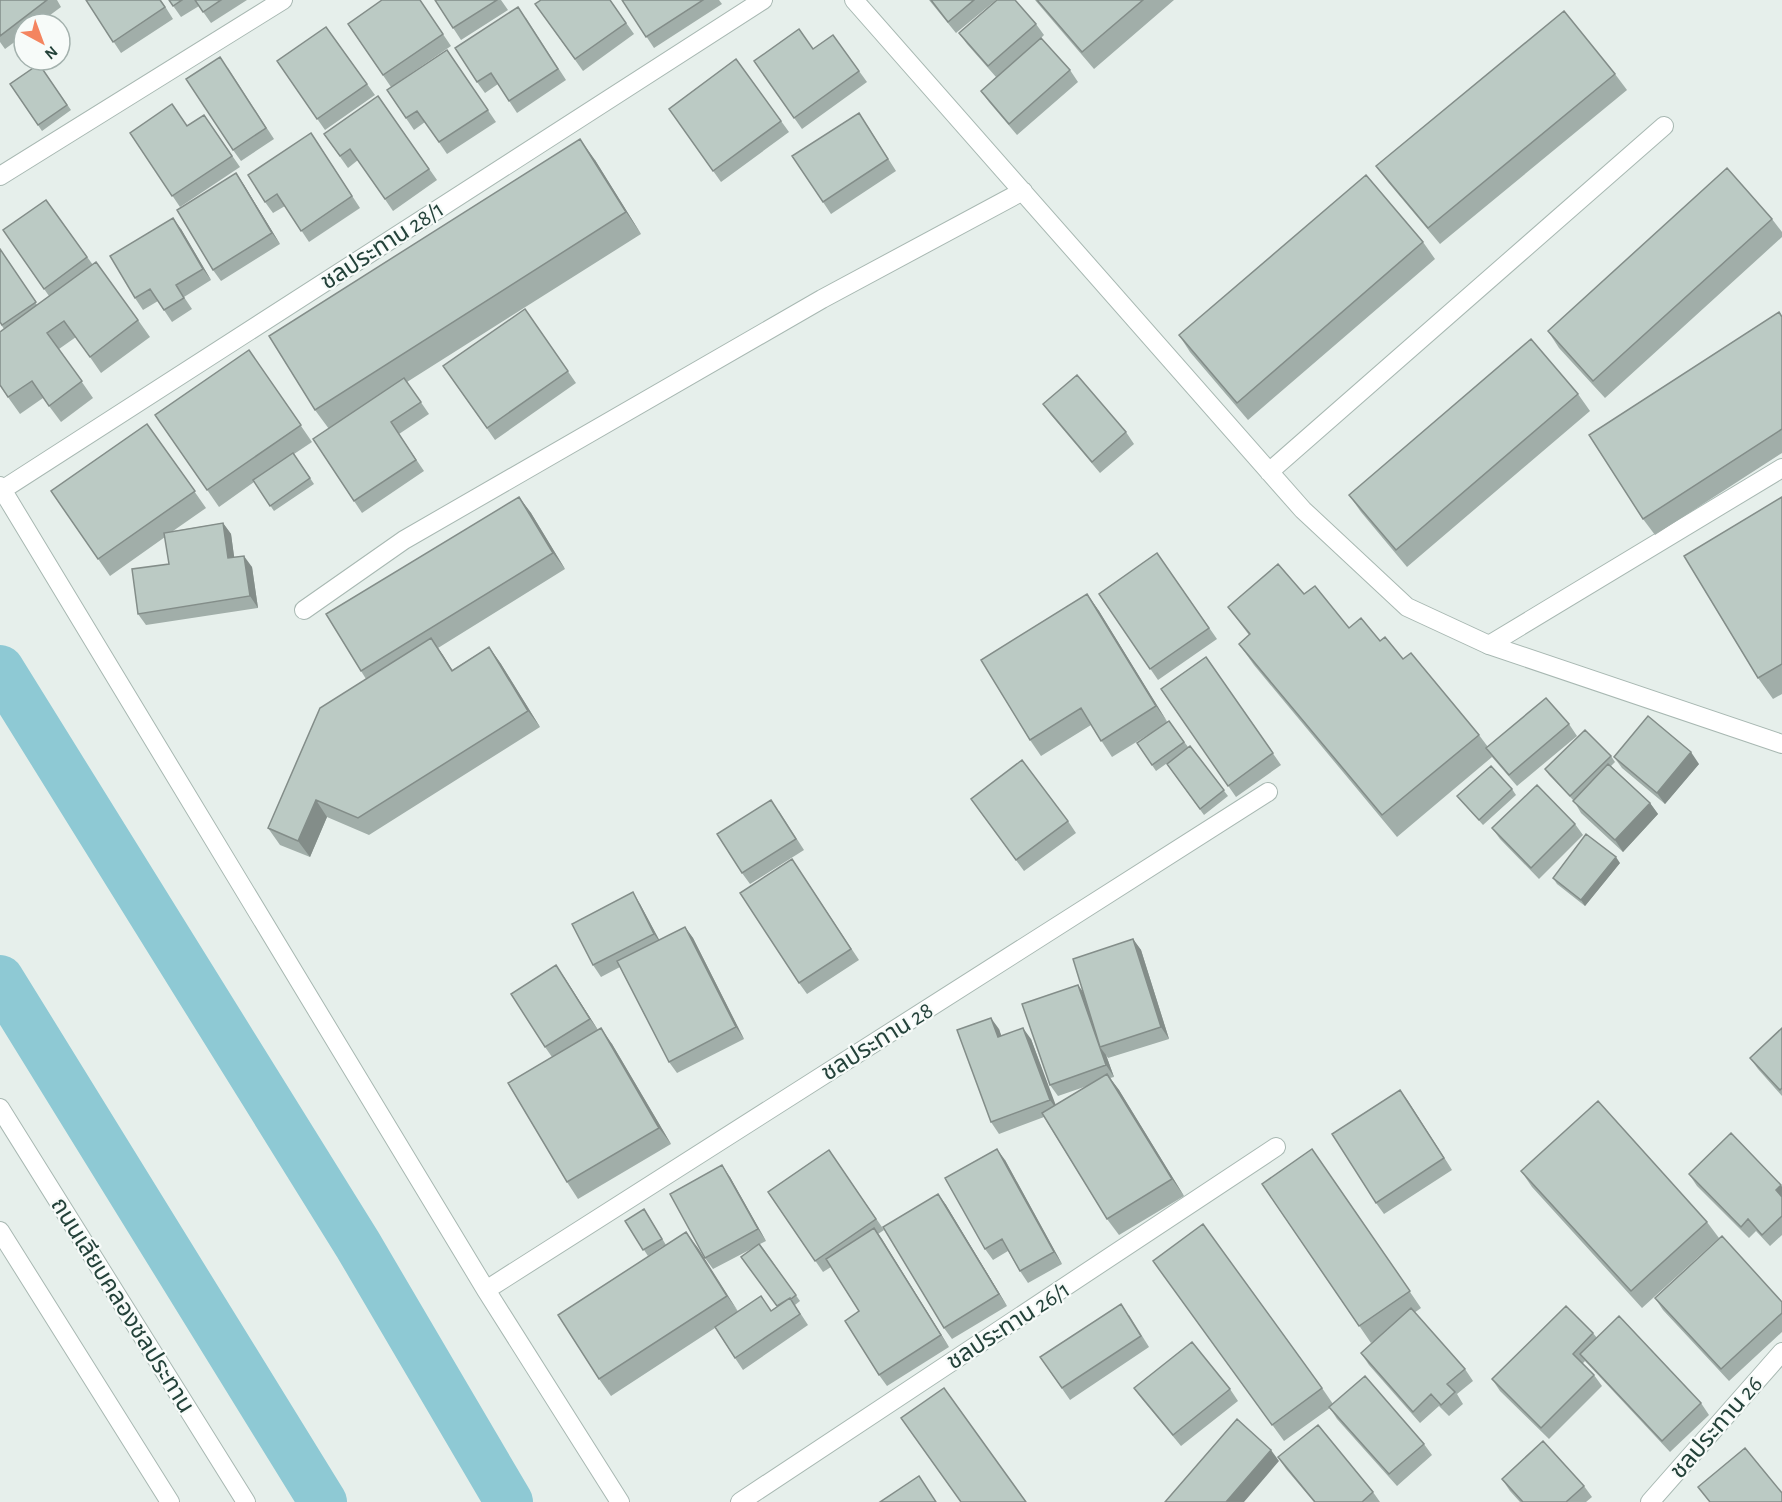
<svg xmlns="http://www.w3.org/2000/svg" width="1782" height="1502" viewBox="0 0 1782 1502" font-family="'Alegreya Sans','Noto Sans Thai',sans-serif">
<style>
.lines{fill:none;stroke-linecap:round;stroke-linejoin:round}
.canal{stroke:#8ec9d4;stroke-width:48}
.service-casing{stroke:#a8b8b2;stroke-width:20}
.minor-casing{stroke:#a8b8b2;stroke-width:20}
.tertiary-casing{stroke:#a8b8b2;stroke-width:20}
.service{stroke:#fff;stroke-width:18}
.minor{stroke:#fff;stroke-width:18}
.tertiary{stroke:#fff;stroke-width:18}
.wall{fill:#a1aea9}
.shaded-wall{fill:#838d89}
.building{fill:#bbcac4;stroke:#838d89;stroke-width:1.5}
.labels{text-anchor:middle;stroke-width:4.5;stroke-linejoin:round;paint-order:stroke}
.street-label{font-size:24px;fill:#24423a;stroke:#f7fbf9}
</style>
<rect width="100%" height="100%" fill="#e6efeb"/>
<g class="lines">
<path class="canal" d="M0,669L358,1245L509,1502
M0,979L323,1502"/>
<defs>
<path id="service" d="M1489,645L1782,468"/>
<path id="minor" d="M854,0L1303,510L1407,607L1489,645L1782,744
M0,176L283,0
M1269,472L1664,126
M0,486L486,1290L620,1502
M2,490L763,0
M304,610L404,540L822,299L1023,191
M486,1290L1268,792
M740,1502L1276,1147
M1650,1502L1782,1352"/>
<path id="tertiary" d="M0,1108L246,1502
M0,1231L170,1502"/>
</defs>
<use href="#service" class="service-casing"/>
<use href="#minor" class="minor-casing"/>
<use href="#tertiary" class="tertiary-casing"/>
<use href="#service" class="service"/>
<use href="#minor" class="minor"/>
<use href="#tertiary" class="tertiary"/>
</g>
<path class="wall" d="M0,0H57L61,7L38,24H24V35L5,49L0,42Z
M86,0H161L173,19L121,53Z
M169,0H247L211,23L199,6L181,17Z
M420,0L451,46L391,87L348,24Z
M435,0H501L508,10L461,40Z
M610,0L634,34L583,71L535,4Z
M622,0H719L722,4L654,48Z
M929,0H996L956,33Z
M1035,0H1174L1094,69Z
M526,18L566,80L517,113L498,84L485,93L477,82Z
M1036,24L1044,35L1041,38L1070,70L1078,82L1017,135L989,102L981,91L996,77L967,44L959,33Z
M326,27L375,95L325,130L277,61Z
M833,35L867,82L802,129L754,61L813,49Z
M447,50L496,122L447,154L425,122L414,130L387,90Z
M736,59L789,132L721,182L669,109Z
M39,64L71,110L42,131L10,84Z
M228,68L274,139L241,161L233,150Z
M1615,74L1627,90L1440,244L1388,182L1376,166Z
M378,96L437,180L393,211L358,160L348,168L324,134Z
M204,115L240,167L180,207L130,133L187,126Z
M867,125L896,171L831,214L823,202Z
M319,145L360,208L309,242L285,206L273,213L265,202Z
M595,160L641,234L407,382L429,414L399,434L424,471L362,513L313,439L329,429L315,410Z
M236,173L244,185L280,244L221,281L213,270Z
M46,200L93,265L138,320L150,337L101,373L76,337L59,349L93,398L61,422L43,398L20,414L0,386L4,329L0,323V249L37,305L49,296L3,230Z
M1772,219L1782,232V237L1605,398L1559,348L1548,331Z
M181,229L211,280L184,297L192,309L172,322L158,301L143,310L135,298Z
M1423,242L1435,259L1248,420L1190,352L1179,335Z
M525,309L576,383L495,440L443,366Z
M1782,317V453L1655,535L1643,519Z
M249,350L312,442L294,454L314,484L274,511L254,482L219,507L155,415Z
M1578,394L1590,411L1407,567L1361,512L1349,495Z
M1043,404L1126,432L1134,444L1100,473L1051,415Z
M147,424L206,508L173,531L223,523L231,534L234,557L252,567L258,608L146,625L138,614L169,564L165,537L110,576L51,491Z
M519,497L531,513L565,569L438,648L452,670L489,647L501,664L540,727L369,835L327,817L310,857L280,845L268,828L366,679L361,671Z
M1782,497V694L1773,699L1758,678Z
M1157,553L1217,639L1158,680L1099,594Z
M1087,594L1099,611L1167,722L1169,721L1188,747L1190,746L1228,796L1204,815L1167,764L1180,754L1156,771L1137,743L1151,733L1112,757L1091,725L1041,756L1030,740Z
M1304,594L1349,628L1380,641L1403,659L1479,735L1488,747L1569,724L1577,736L1517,786L1492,757L1397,837L1254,665L1239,644L1249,635L1228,607Z
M1206,657L1281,765L1236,797L1161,689Z
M1611,756L1615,762L1611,766L1650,803L1658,814L1623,852L1581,813L1574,801L1549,775L1545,769Z
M1614,757L1699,764L1665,804L1622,768Z
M1512,789L1516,795L1483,825L1457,796Z
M979,810L1068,821L1076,833L1024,871Z
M779,811L804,850L750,884L742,873Z
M1575,824L1583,835L1539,879L1500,839L1492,828Z
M792,859L859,960L807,994L799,983Z
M1620,863L1585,906L1557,884L1553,878Z
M640,904L659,940L685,927L693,938L744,1039L677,1073L669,1062L620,967L601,977L593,965Z
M1133,939L1141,950L1169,1039L1108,1058L1106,1055L1114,1077L1110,1078L1119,1090L1184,1196L1119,1235L1107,1219L1044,1117L999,1134L991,1122L999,1029L1001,1036L1031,1039L1055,1105L1087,1086L1058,1096L1050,1085L1078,985L1083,993Z
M564,977L598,1030L612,1044L671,1144L578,1199L567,1182L552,1057L545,1047Z
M1782,1028V1096L1758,1069L1750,1058Z
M1400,1090L1452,1170L1384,1214L1376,1203Z
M1312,1149L1421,1308L1414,1313L1465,1369L1473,1381L1457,1394L1463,1404L1449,1416L1439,1406L1420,1423L1369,1365L1361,1353L1378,1338L1371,1343L1262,1184Z
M829,1150L884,1230L878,1234L949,1347L887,1386L879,1375L859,1311L831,1267L823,1272L768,1192Z
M1005,1160L1062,1264L1028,1283L1020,1271L1008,1251L993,1260L985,1249Z
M1521,1171L1707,1222L1719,1238L1642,1308L1532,1187Z
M1689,1174L1781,1185L1782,1187V1235L1770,1246L1756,1231L1749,1238L1697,1186Z
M730,1177L766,1241L760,1244L800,1301L795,1305L808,1325L743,1370L715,1328L611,1396L599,1379L663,1246L648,1256L625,1221L648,1215L666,1245L686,1232L738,1312L771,1311L777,1306L757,1246L713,1269L705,1258Z
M938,1194L946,1205L1007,1306L952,1339L944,1328Z
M1165,1277L1322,1388L1333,1404L1424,1444L1432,1455L1397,1486L1337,1419L1330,1408L1284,1441Z
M1655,1298L1782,1302V1332L1729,1381L1663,1310Z
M1129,1315L1149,1347L1070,1400L1040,1357Z
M1593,1333L1597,1338L1701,1403L1709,1415L1670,1452L1585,1361L1582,1364L1594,1375L1602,1386L1549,1439L1500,1391L1492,1379Z
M1134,1388L1230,1389L1238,1401L1181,1446L1142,1399Z
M1278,1457L1373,1492L1380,1502H1314L1286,1469Z
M1502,1479L1584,1486L1592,1497L1586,1502H1520L1510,1491Z"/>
<path class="shaded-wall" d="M580,139L595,160L641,234L626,212Z
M236,173L244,185L280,244L272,233Z
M173,218L181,229L211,280L203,269Z
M519,497L531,513L565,569L553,553Z
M223,523L231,534L236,570L228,558Z
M244,556L252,567L258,608L250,596Z
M1087,594L1099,611L1168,723L1156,706Z
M431,638L443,655L463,687L452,671Z
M489,647L501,664L540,727L528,711Z
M1691,752L1699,764L1665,804L1657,793Z
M316,800L327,817L310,857L298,841Z
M1650,803L1658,814L1623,852L1615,840Z
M1616,857L1620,863L1585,906L1581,900Z
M633,892L640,904L662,945L654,934Z
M685,927L693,938L744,1039L736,1027Z
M1133,939L1141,950L1169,1039L1161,1027Z
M556,965L564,977L598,1030L590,1019Z
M1078,985L1086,996L1100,1047L1106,1055L1114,1077L1106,1065Z
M991,1018L999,1029L1006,1049L998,1037Z
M601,1028L612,1044L671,1144L659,1128Z
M1023,1028L1031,1039L1058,1111L1050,1100Z
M1107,1074L1119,1090L1184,1196L1172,1179Z
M1400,1090L1408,1101L1452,1170L1444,1158Z
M997,1149L1005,1160L1062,1264L1054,1252Z
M722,1165L730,1177L766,1241L758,1229Z
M1781,1185L1782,1187V1200L1776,1190Z
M938,1194L946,1205L1007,1306L999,1294Z
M874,1228L882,1239L949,1347L941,1335Z
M686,1232L698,1248L739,1313L727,1296Z
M1271,1450L1279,1461L1244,1502H1226Z"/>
<path class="building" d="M0,0H47L0,36Z
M86,0H160L165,7L113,42Z
M169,0H182L173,6Z
M195,0H221L203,12Z
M382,0H420L443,34L383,75L348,24Z
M435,0H497L453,28Z
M541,0H610L626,23L575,59L535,4Z
M622,0H703L646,37Z
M931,0H974L948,22Z
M997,0H1015L1036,24L988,66L959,33Z
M1037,0H1143L1082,52Z
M518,7L558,69L509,101L491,73L477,82L455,48Z
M1564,11L1615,74L1428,228L1376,166Z
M326,27L367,84L317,119L277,61Z
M799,29L813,49L833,35L859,71L794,118L754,61Z
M1041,38L1070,70L1009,124L981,91Z
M447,50L488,110L439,142L417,111L406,118L387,90Z
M220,57L266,128L233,150L186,79Z
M736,59L781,121L713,171L669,109Z
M39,64L67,105L38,125L10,84Z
M378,96L429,169L385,199L350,149L340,156L324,134Z
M172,104L187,126L204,115L232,156L172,196L130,133Z
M859,113L888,159L823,202L792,156Z
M311,133L352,196L301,231L277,194L265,202L248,175Z
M580,139L626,212L315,410L269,336Z
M1727,168L1772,219L1593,381L1548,331Z
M236,173L272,233L213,270L177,210Z
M1366,175L1423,242L1237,403L1179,335Z
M46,200L87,257L44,289L3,230Z
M173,218L203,269L176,285L184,298L164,310L150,289L135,298L110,256Z
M0,249L36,302L2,325L0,322Z
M96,262L138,320L90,357L64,321L47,333L82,381L49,406L32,381L8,397L0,385V332Z
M525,309L568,371L487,428L443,366Z
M1779,312L1782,317V429L1643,519L1589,435Z
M1531,339L1578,394L1396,550L1349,495Z
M249,350L301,425L207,490L155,415Z
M1077,375L1126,432L1092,462L1043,404Z
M404,378L421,402L391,422L416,460L354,501L313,439Z
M147,424L195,491L98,559L51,491Z
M293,453L310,478L270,506L253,480Z
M519,497L553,553L361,671L326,614Z
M1782,497V664L1758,678L1684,556Z
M223,523L228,558L244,556L250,596L138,614L132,569L169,564L164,533Z
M1157,553L1209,628L1150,669L1099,594Z
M1278,564L1304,594L1315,586L1349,628L1361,618L1380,641L1385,637L1403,659L1411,653L1479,735L1382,815L1239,644L1250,634L1228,607Z
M1087,594L1156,706L1101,741L1081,708L1030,740L981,660Z
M431,638L452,671L489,647L528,711L358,818L316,800L298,841L268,828L320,708Z
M1206,657L1273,753L1228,786L1161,689Z
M1546,698L1569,724L1509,775L1486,748Z
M1648,716L1691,752L1657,793L1614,757Z
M1169,721L1184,742L1152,765L1137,743Z
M1585,730L1611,756L1570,796L1545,769Z
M1190,746L1224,790L1200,809L1167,764Z
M1022,760L1068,821L1016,860L971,799Z
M1608,764L1650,803L1615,840L1573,801Z
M1491,766L1512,789L1479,820L1457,796Z
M1537,785L1575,824L1531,868L1492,828Z
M771,800L796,839L742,873L717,834Z
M1586,834L1616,857L1581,900L1553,878Z
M792,859L851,949L799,983L740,893Z
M633,892L654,934L593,965L572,924Z
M685,927L736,1027L669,1062L617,961Z
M1133,939L1161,1027L1100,1047L1073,959Z
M556,965L590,1019L545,1047L511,994Z
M1078,985L1106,1065L1050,1085L1022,1004Z
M991,1018L998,1037L1023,1028L1050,1100L991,1122L957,1030Z
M601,1028L659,1128L567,1182L508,1083Z
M1782,1028V1088L1780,1090L1750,1058Z
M1107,1074L1172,1179L1107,1219L1042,1113Z
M1400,1090L1444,1158L1376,1203L1332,1134Z
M1598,1101L1707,1222L1631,1291L1521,1171Z
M1731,1133L1781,1185L1776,1190L1782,1197V1216L1762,1235L1748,1219L1741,1227L1689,1174Z
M997,1149L1054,1252L1020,1271L1002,1239L985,1249L945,1178Z
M1312,1149L1410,1291L1359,1326L1262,1184Z
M829,1150L876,1219L815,1261L768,1192Z
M722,1165L758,1229L705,1258L670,1194Z
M938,1194L999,1294L944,1328L883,1227Z
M644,1209L662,1239L643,1250L625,1221Z
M1203,1224L1322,1388L1272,1425L1153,1261Z
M874,1228L941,1335L879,1375L845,1321L859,1311L826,1259Z
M686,1232L727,1296L599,1379L558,1315Z
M1722,1236L1782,1302V1313L1721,1369L1655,1298Z
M759,1244L796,1295L791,1299L790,1298L777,1306L741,1257Z
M761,1296L771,1311L790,1298L800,1314L735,1358L715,1327Z
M1121,1304L1141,1336L1062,1388L1040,1357Z
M1566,1306L1593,1333L1573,1354L1594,1375L1541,1428L1492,1379Z
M1411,1308L1465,1369L1447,1384L1455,1392L1441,1405L1431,1394L1413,1412L1361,1353Z
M1619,1316L1701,1403L1662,1441L1580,1354Z
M1192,1342L1230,1389L1173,1435L1134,1388Z
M1365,1376L1424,1444L1389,1474L1329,1407Z
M944,1388L1026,1502H961L901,1418Z
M1237,1419L1271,1450L1226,1502H1165Z
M1318,1425L1373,1492L1362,1502H1315L1278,1457Z
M1543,1441L1584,1486L1566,1502H1523L1502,1479Z
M1745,1448L1782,1493V1502H1710L1698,1487Z
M919,1476L936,1502H880Z"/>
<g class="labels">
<g class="street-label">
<text transform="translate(382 245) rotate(-33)" y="8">ชลประทาน 28/1</text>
<text transform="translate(877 1041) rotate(-32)" y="8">ชลประทาน 28</text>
<text transform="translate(123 1305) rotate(58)" y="8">ถนนเลียบคลองชลประทาน</text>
<text transform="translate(1008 1325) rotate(-33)" y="8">ชลประทาน 26/1</text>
<text transform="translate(1716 1427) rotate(-49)" y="8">ชลประทาน 26</text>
</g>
</g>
<g transform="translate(42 42) rotate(139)"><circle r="28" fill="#f7fbf9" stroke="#a3b1ad" stroke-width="1.5"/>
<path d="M0-4.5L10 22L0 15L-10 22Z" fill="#f4845f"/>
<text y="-9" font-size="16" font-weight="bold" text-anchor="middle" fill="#24423a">N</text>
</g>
</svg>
